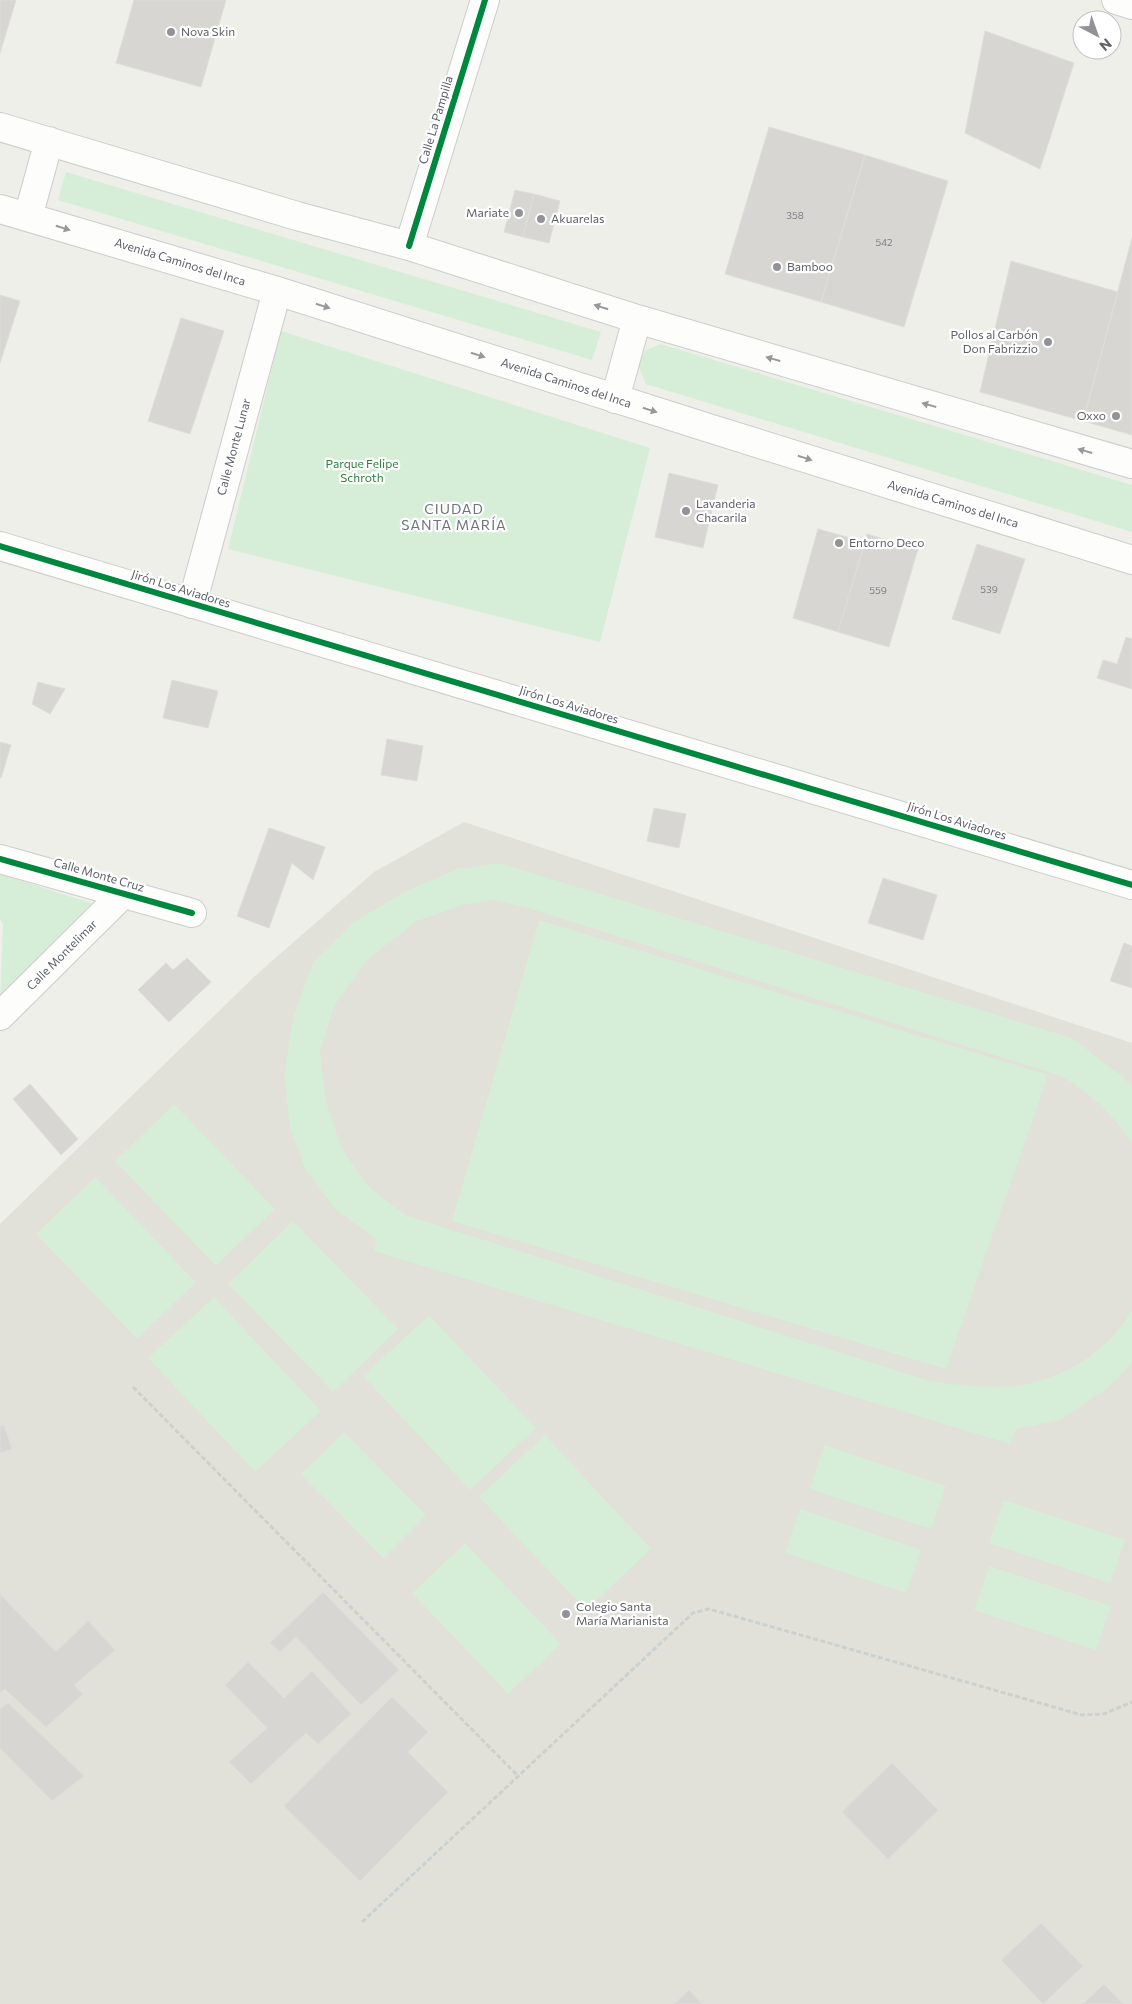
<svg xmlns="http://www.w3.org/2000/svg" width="1132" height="2004" viewBox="0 0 1132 2004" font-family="Commissioner,sans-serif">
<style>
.education{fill:#e1e0d9}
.green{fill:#d6edd7}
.building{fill:#d7d6d3;stroke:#deded8}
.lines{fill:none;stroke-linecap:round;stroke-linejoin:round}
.street-casing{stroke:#cbcccb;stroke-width:30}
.secondary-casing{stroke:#cbcccc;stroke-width:30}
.path{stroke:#cbd1ce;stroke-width:3;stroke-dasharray:5 2.5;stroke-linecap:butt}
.street{stroke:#fdfdfc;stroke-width:28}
.secondary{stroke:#fdfdfc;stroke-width:28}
.cycleway-casing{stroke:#fff;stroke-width:9}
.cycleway{stroke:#00873e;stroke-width:6}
.oneway{fill:#96989c}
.poi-dot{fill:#919396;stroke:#fff;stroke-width:2}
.labels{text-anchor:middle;stroke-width:4.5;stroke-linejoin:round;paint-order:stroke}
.number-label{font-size:10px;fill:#7e8084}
.poi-label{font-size:12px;fill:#5e6169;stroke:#fff;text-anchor:start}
.street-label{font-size:12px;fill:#5e6169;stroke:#fff}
.park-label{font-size:12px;fill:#2b823b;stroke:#fff}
.neighbourhood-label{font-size:14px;letter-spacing:1px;fill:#6f737b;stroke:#fff}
</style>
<rect width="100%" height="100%" fill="#efefea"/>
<path class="education" d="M464,822L1132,1043V2004H0V1224L256,975L374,872Z"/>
<path class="green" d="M66,172L601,332L592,360L58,200Z
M281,331L650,448L600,642L228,549Z
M660,344L1132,485V532L646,384L638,365L645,351Z
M499,863L1072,1038L1118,1073L1132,1086V1143C1109,1111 1095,1096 1061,1076L528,908L495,900L463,905L417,921L368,959L334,1006L320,1052L326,1102L342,1149L368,1186L405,1215L930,1381C957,1385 987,1388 1014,1386C1061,1381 1111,1350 1132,1309V1363L1109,1387L1060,1420L1016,1429L1010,1444L374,1251L376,1239L336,1210L306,1171L290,1128L284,1076L293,1018L313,962L354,922L404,892L457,869Z
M0,874L97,905L0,1002L3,925L0,919Z
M539,920L1048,1075L946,1369L452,1221Z
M174,1104L275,1209L216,1266L115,1161Z
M95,1177L196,1282L137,1339L36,1234Z
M293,1221L398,1329L333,1392L228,1284Z
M214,1297L321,1411L255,1472L148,1358Z
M429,1315L536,1428L470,1490L363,1376Z
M344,1432L426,1515L383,1558L301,1474Z
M545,1435L651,1549L586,1610L479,1497Z
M824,1445L946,1486L931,1529L810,1489Z
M1004,1500L1125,1540L1110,1583L989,1543Z
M800,1509L921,1550L906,1593L785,1553Z
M465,1543L561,1644L508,1694L412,1593Z
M989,1566L1111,1606L1096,1650L974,1610Z"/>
<path class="building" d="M0,0H16L0,53Z
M134,0H226L201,87L116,63Z
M985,31L1074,63L1040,169L965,133Z
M769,127L865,155L821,302L725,274Z
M865,155L948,181L904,327L821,302Z
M515,190L534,194L523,237L504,232Z
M534,194L560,201L549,243L523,237Z
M1132,238V435L1083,421Z
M1011,261L1118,292L1083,421L980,392Z
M0,295L20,301L0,363Z
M181,318L224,331L190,434L148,421Z
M669,473L718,485L703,548L655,537Z
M818,529L865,542L838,632L793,618Z
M867,534L918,549L889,647L838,632Z
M977,544L1025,559L1000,634L952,619Z
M1126,637L1132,639V689L1097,678L1103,660L1117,664Z
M172,680L218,691L208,728L163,718Z
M38,682L65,689L50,714L32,704Z
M387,739L423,746L417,781L381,775Z
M0,742L11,745L1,778H0Z
M654,808L686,814L679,848L647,841Z
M269,828L325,847L313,880L292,863L269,928L237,916Z
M883,878L937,895L923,940L868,923Z
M1124,943L1132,946V988L1110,981Z
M187,958L211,982L169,1022L138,990L166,963L173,970Z
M30,1084L78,1139L61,1155L13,1099Z
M4,1425L12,1449L0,1453V1426Z
M323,1592L399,1670L361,1705L296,1637L280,1652L270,1643Z
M0,1594L56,1652L88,1621L115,1650L74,1685L83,1694L46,1727L5,1689L0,1693Z
M248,1662L284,1698L312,1671L351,1714L318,1744L306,1733L251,1784L229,1762L267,1728L225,1685Z
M392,1697L428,1732L408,1752L448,1792L360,1881L284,1806Z
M8,1703L84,1776L52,1801L0,1748V1709Z
M892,1763L938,1810L888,1859L842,1812Z
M1041,1923L1083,1966L1043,2004L1001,1960Z
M1104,1984L1123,2004H1083Z
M689,1990L702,2004H674Z"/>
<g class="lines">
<defs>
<path id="street" d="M1116,0L1132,5
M409,246L485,0
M0,546L1132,885
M192,604L277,291
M0,859L192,913
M0,1016L123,894"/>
<path id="secondary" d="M0,127L297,216L409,246L637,319L1132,464
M0,209L277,291L715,430L1132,560
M28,217L49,141
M615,399L637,319"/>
</defs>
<use href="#street" class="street-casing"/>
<use href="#secondary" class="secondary-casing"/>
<path class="path" d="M133,1387L518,1776
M362,1922L693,1613L709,1609L1082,1715L1104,1714L1132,1702"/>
<use href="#street" class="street"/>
<use href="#secondary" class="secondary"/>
<defs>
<path id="cycleway" d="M409,246L485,0
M0,546L1132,885
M0,859L192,913"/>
</defs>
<use href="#cycleway" class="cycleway-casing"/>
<use href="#cycleway" class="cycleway"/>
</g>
<defs><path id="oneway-solid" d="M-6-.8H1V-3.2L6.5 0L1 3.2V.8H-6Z" transform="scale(1.25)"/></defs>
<g class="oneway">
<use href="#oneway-solid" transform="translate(63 228) rotate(17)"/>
<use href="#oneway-solid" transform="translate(323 306) rotate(18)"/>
<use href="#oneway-solid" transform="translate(601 307) rotate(-162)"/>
<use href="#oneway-solid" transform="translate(478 355) rotate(18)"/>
<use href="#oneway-solid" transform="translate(773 359) rotate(-164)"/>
<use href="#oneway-solid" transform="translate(929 405) rotate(-164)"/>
<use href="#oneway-solid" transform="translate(650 410) rotate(17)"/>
<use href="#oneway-solid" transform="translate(1085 451) rotate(-164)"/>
<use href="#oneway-solid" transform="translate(805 458) rotate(17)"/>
</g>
<g class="poi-dot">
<circle cx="171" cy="32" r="5"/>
<circle cx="519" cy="213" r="5"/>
<circle cx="541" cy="219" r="5"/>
<circle cx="777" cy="267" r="5"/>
<circle cx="1048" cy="342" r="5"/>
<circle cx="1116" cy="416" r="5"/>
<circle cx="686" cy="511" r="5"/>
<circle cx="839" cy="543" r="5"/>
<circle cx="566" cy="1614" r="5"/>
</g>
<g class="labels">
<g class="number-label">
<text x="795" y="219">358</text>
<text x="884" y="246">542</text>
<text x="989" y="593">539</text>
<text x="878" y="594">559</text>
</g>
<g class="poi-label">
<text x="181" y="36">Nova Skin</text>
<text x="509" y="217" text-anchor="end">Mariate</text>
<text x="551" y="223">Akuarelas</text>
<text x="787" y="271">Bamboo</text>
<text x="1038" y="339" text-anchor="end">Pollos al Carbón<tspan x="1038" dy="14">Don Fabrizzio</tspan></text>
<text x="1106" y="420" text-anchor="end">Oxxo</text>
<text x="696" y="508">Lavanderia<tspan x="696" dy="14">Chacarila</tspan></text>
<text x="849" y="547">Entorno Deco</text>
<text x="576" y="1611">Colegio Santa<tspan x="576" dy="14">María Marianista</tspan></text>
</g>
<g class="street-label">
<text transform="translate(436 120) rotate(-73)" y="4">Calle La Pampilla</text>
<text transform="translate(180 262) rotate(17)" y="4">Avenida Caminos del Inca</text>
<text transform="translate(566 383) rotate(18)" y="4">Avenida Caminos del Inca</text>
<text transform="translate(234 447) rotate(-75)" y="4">Calle Monte Lunar</text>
<text transform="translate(953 504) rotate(17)" y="4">Avenida Caminos del Inca</text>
<text transform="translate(181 589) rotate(17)" y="4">Jirón Los Aviadores</text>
<text transform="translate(569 705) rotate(17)" y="4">Jirón Los Aviadores</text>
<text transform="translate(957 821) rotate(17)" y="4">Jirón Los Aviadores</text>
<text transform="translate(99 875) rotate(16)" y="4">Calle Monte Cruz</text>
<text transform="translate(62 955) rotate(-45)" y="4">Calle Montelimar</text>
</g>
<g class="park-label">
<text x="362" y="468">Parque Felipe<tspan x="362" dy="14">Schroth</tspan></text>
</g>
<g class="neighbourhood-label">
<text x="454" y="514">CIUDAD<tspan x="454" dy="16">SANTA MARÍA</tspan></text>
</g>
</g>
<g transform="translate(1097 35) rotate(139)"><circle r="24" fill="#ffffff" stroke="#bfc0c3"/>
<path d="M0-4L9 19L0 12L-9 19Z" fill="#919396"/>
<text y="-8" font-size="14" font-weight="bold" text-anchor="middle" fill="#5e6169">N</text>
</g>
</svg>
